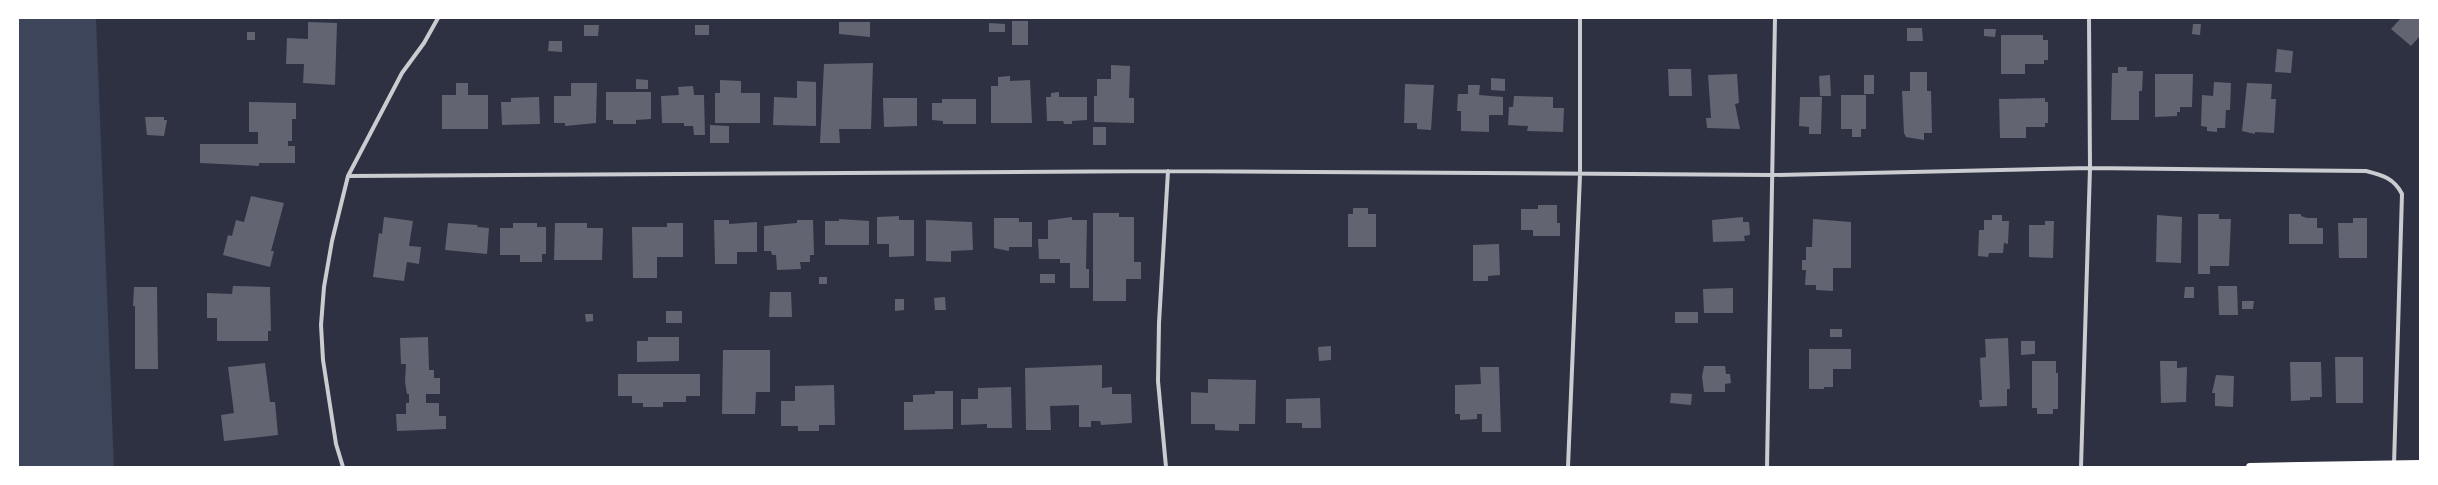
<svg xmlns="http://www.w3.org/2000/svg" width="2438" height="485" viewBox="0 0 2438 485" font-family="'Libre Baskerville',serif">
<style>
.green{fill:#3c4559}
.building{fill:#626471}
.lines{fill:none;stroke-linecap:round;stroke-linejoin:round}
.minor{stroke:#caccd0;stroke-width:4}
.secondary{stroke:#fff;stroke-width:8}
</style>
<rect width="100%" height="100%" fill="#2d3142"/>
<path class="green" d="M18,18H96L114,467H18Z"/>
<path class="building" d="M2401,18H2420V36L2411,46L2391,29Z
M1012,21H1028V45H1012Z
M308,22L337,23L335,85L303,83L304,64H286L287,38L308,39Z
M839,22H870V37L839,34Z
M989,23L1005,24V32H989Z
M2193,24H2201L2200,35L2192,34Z
M584,25H599L598,36H584Z
M695,25H709V35H695Z
M1907,28H1922L1923,41H1907Z
M1984,29H1996L1995,37L1984,36Z
M247,32H255V40H247Z
M2001,35H2043V40H2048V60H2044V64H2025V74H2001Z
M549,41H562V52L548,51Z
M2277,49L2293,51L2291,73L2275,72Z
M873,63L871,129H839L840,143H820L824,64Z
M1111,65L1130,66L1129,98H1134V123L1094,122V96H1097V79H1111Z
M2118,67H2127V71H2143L2142,91H2139V120H2111L2112,73H2118Z
M1668,69H1691L1692,96H1669Z
M1910,72H1927V91H1931L1932,133H1924V140L1906,137L1904,133L1902,91H1910Z
M1737,74L1739,103L1735,104L1740,129L1707,128L1706,118H1711L1708,75Z
M2155,74H2193L2192,107H2180V112H2177V116L2155,117Z
M1830,75L1831,96H1820L1819,76Z
M1864,75H1874V94H1864Z
M1010,76V81L1030,80L1032,123H991V86H998V77Z
M1491,78L1505,79V91L1491,90Z
M636,79L648,80V89H636Z
M720,80L741,81V93H760V123H715V93H720Z
M797,81L816,82V126L773,125L774,97L797,98Z
M2214,82L2231,83L2230,110H2226L2225,128H2217V132L2207,131V127L2201,126L2202,95L2213,96Z
M456,83H468V95H488V129H442V95H456Z
M571,83H597L596,123L565,126V123H554V96H571Z
M2247,83L2272,84L2271,99H2276L2274,133L2255,132V134L2242,131Z
M1405,84L1434,85L1431,130L1417,129V123H1404Z
M1468,85H1480L1479,95L1503,97V115H1489V132L1461,131V111H1457L1458,94H1468Z
M693,86L694,95H704L705,135H694L693,126H684V123H662L661,96L679,95L678,87Z
M606,92H651V119L636,120V124H613V120H606Z
M1059,92V97H1087V120L1072,121V124H1064L1063,121H1047L1046,97H1051V93Z
M1841,95H1866V129H1861V137H1852V129H1841Z
M1514,96L1553,97V108H1564L1563,132L1527,131L1528,126L1508,125L1509,107H1513Z
M539,97L540,124L502,125L501,102H511V98Z
M1800,97H1822L1821,134H1809V127L1799,126Z
M883,98H917V126L884,127Z
M2045,98V102H2048V123H2045V127H2026V138H2000L1999,99Z
M942,99H976V124H943V121L932,120V103H942Z
M249,102L296,103V119H292V141H288V146H295V163H259V166L200,163V144H258V132H249Z
M145,117H164V120H167L164,136L147,135Z
M710,125L729,126V143H710Z
M1093,127H1106V145H1093Z
M251,196L284,203L271,251H274L270,267L223,255L228,235L232,236L236,220L244,222Z
M1538,205H1557V223H1560V236H1533V230H1521V209H1538Z
M1353,208H1368V214H1376V247H1348V214H1353Z
M1093,213H1119V217H1134V262H1141V279H1126V301H1093Z
M2198,214H2219V219H2231L2229,266H2210V274H2198Z
M2289,214H2301V216L2307,218H2317V228H2323V244H2289Z
M1992,215H2002V221H2009L2008,244L2004,243L2003,253H1989L1988,257L1978,256L1979,230H1984V220H1992Z
M2157,215L2182,217L2181,263L2156,262Z
M899,216V220H914V256L889,257V244H877V217Z
M384,217L413,221L409,246L421,247L419,264L407,262L404,281L373,277L379,233L382,234Z
M1072,217V220H1087L1086,269H1089V288H1070V263H1060V259H1039L1038,239H1048V220Z
M1743,217V222H1749L1750,235L1744,236L1745,241L1713,242L1712,220Z
M994,218H1019V222H1032V247H1009V251L994,248Z
M2353,218H2367V258H2339L2338,223H2353Z
M839,219L869,221V245H825V221H839Z
M1813,219L1851,222V268H1833V291L1816,290V285H1805L1806,270H1802V260H1806V247H1812Z
M714,220H729V224L757,222V252H737V264H715Z
M797,220H813L814,255H810V262H800L801,269L777,270L776,255H772L771,251H764V226L797,223Z
M926,220L972,222L973,250L951,251V262L926,261Z
M2045,221H2054L2053,258L2029,257V225H2045Z
M448,223L478,225L477,227L489,228L487,254L445,250Z
M513,223H537V227H546V254H542V262H520V255H500V228H513Z
M555,223H587V228H603L602,260H554Z
M667,223H683V257H657V278H633L632,227H667Z
M1499,244L1500,275L1488,276V281H1473V245Z
M1040,274H1055V283H1040Z
M819,277H827V284H819Z
M233,286L270,287L271,331H268V341H217V318H207V293L232,294Z
M2218,286H2237L2238,315H2219Z
M134,287H157L158,369H135V306H139H133Z
M2185,287H2194V298H2184Z
M1733,288V313H1704L1703,289Z
M770,292H791L792,317H769Z
M945,297L946,310H935L934,298Z
M895,299H904V310L895,311Z
M2242,301H2254L2253,309H2242Z
M666,311H682V323H666Z
M1675,312H1698V323H1675Z
M585,314H593V321L586,322Z
M1830,329H1842V337H1830Z
M428,337L429,370H434V378H440V394H426V403H439V416H446V429L397,431L396,414H406V403H409V394H407L405,382L406,364H401L400,338Z
M648,337H679V361L637,362V341H648Z
M2008,338L2010,389H2007V406L1980,407L1979,400H1982L1980,358L1986,357L1985,339Z
M2021,341H2035V354L2021,355Z
M1331,346V360L1319,361L1318,347Z
M1809,349H1851V369H1833V387H1824V389H1809Z
M723,350H770V392H756L755,414H722Z
M2335,357H2363V403H2336Z
M2032,361H2056V373H2058V409H2053V414H2037V408H2032Z
M2160,361H2177V368L2187,367L2186,402L2161,403Z
M2290,362H2321L2322,397H2310V400L2291,401Z
M265,363L270,402H275L278,435L224,441L221,415L234,413L228,367Z
M1102,365V388L1112,387V394H1131L1132,423L1101,425L1100,421H1091V427H1079V405L1050,406L1051,430H1026L1025,368Z
M1704,366H1725L1726,374H1730L1731,383L1725,384V392H1704L1702,377Z
M1480,367H1499L1501,432H1482V414H1477V419L1460,420V414H1455V385L1481,384Z
M618,374H700V396H686V402H663V407H643V403H632V396H618Z
M2216,375L2234,376L2233,407L2215,406V393H2212Z
M1208,379L1256,380L1255,424H1239V431L1215,430V424H1191V392L1208,393Z
M834,385L835,425H819V431H798V426H781V401H795V386Z
M1011,387L1012,428H987V424L961,425V399H978V388Z
M935,391H953V429L904,430V402H913V395L935,394Z
M1671,393L1692,394L1691,405L1670,403Z
M1320,398L1321,428H1302V423H1286V399Z"/>
<g class="lines">
<path class="minor" d="M348,176L1168,171L1773,175L2090,168L2366,171C2382,175 2394,178 2402,194L2394,465
M343,467L336,444L323,360L321,325L324,287L332,241L348,176L402,73L424,43L438,18
M1166,467L1158,381L1159,323L1168,171
M1568,467L1580,175V18
M1767,467L1775,18
M2081,467L2090,168L2089,18"/>
<path class="secondary" d="M2250,467L2420,464"/>
</g>
<rect width="2438" height="485" fill="none" stroke="#ffffff" stroke-width="38"/>
</svg>
